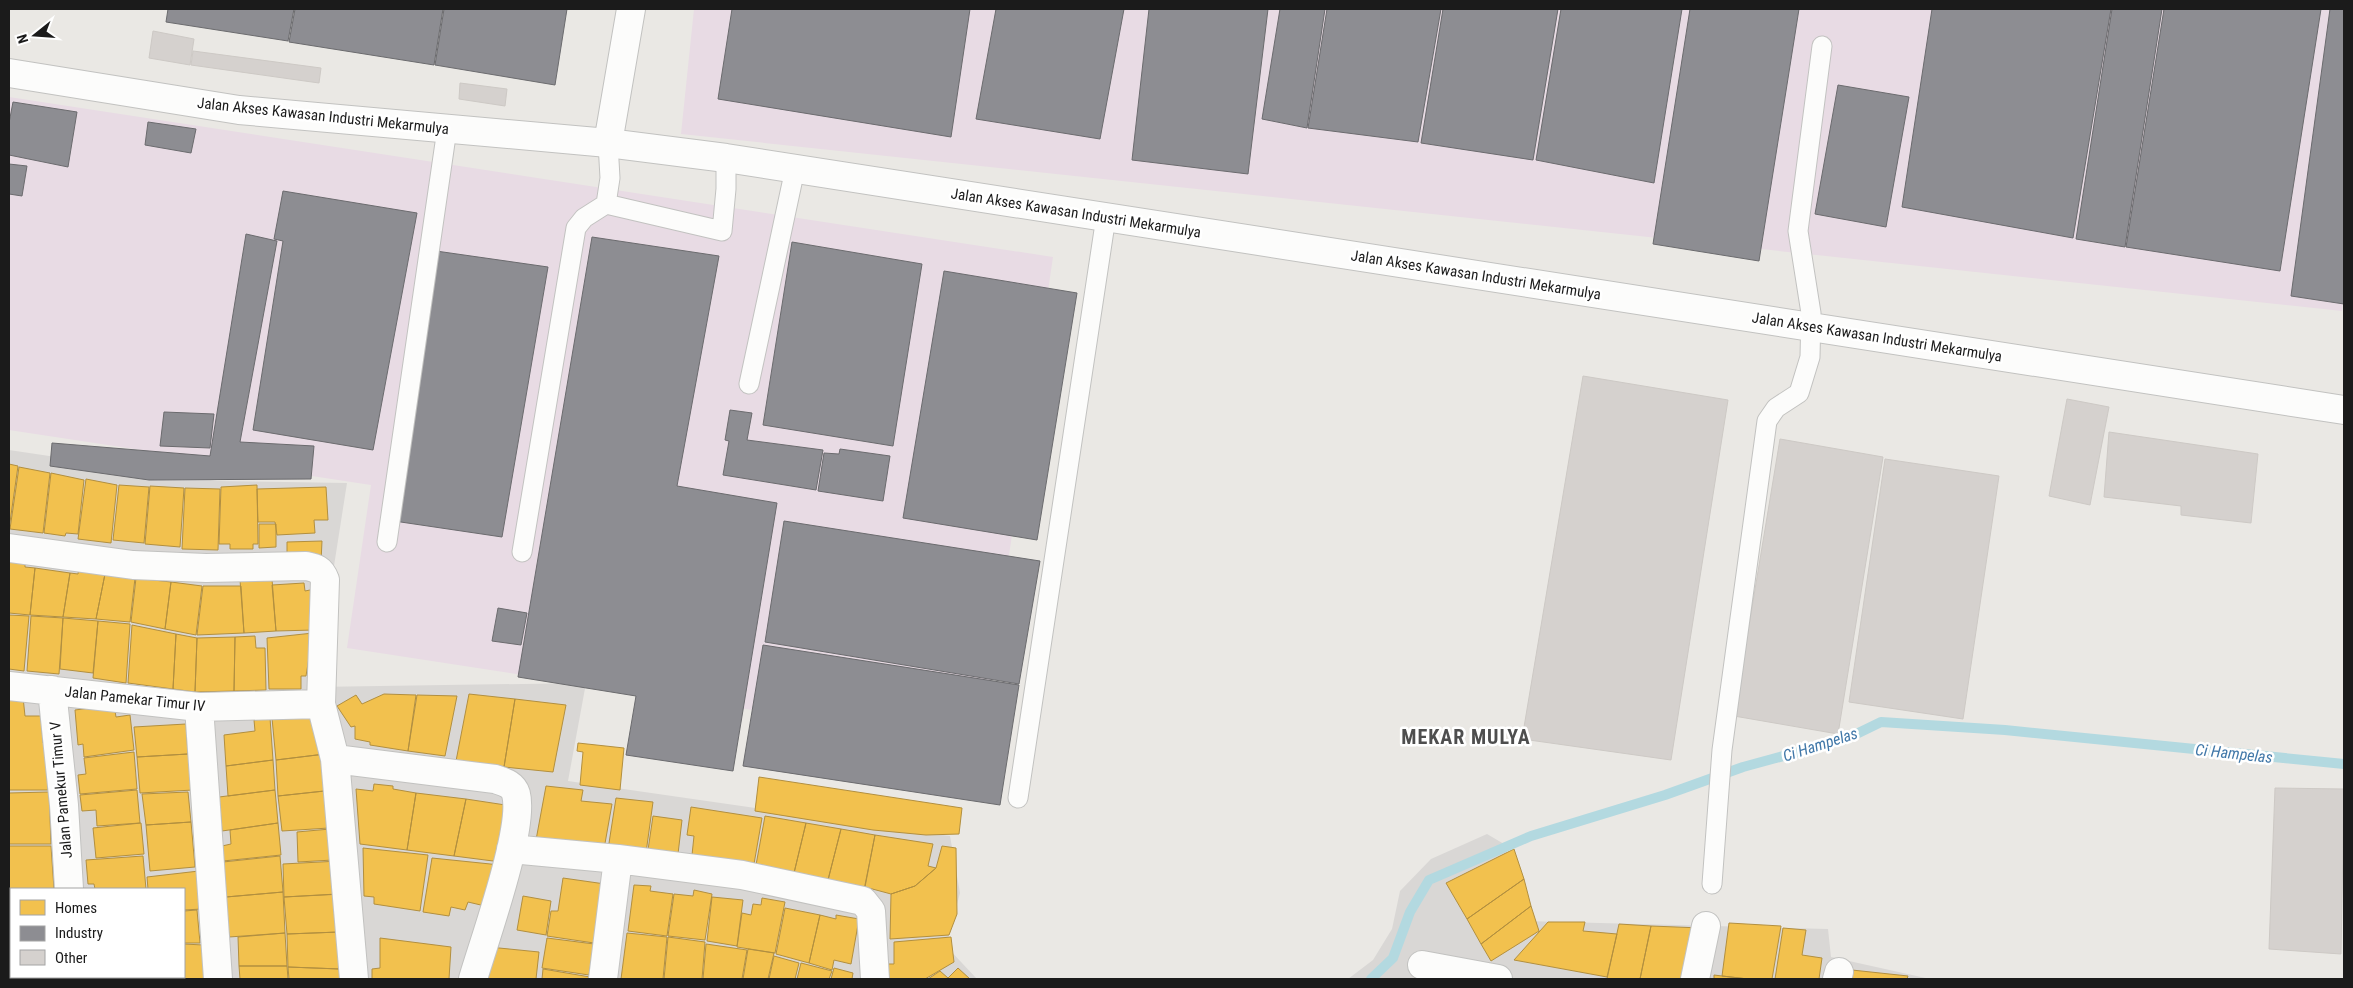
<svg xmlns="http://www.w3.org/2000/svg" width="2353" height="988" viewBox="0 0 2353 988" font-family="'Roboto Condensed',sans-serif">
<style>
.residential{fill:#d9d7d5;fill-rule:evenodd}
.industrial{fill:#e8dbe4}
.homes{fill:#f2c14e;stroke:#b28f3f}
.industry{fill:#8d8d92;stroke:#6b6b6e}
.lines{fill:none;stroke-linecap:round;stroke-linejoin:round}
.stream{stroke:#b3d9e0;stroke-width:10}
.building{fill:#d5d1ce;stroke:#cdc9c5}
.lane-casing{stroke:#c2c2c0;stroke-width:21}
.street-casing{stroke:#c2c2c0;stroke-width:30}
.lane{stroke:#fcfcfb;stroke-width:19}
.street{stroke:#fcfcfb;stroke-width:28}
.labels{text-anchor:middle;stroke-width:5;stroke-linejoin:round;paint-order:stroke}
.street-label{font-size:15px;fill:#1b1b1b;stroke:#fff}
.water-label{font-size:16px;font-style:italic;fill:#4077a8;stroke:#fff}
.district-label{font-size:20px;font-weight:bold;letter-spacing:1px;fill:#4e4e4e;stroke:#fff}
</style>
<rect width="100%" height="100%" fill="#eae8e4"/>
<path class="residential" d="M9,450L217,481L347,483L315,687L586,683L568,781L950,836L960,893L946,946L977,979H9ZM11,889H184V977H11Z
M1487,834L1504,844L1522,921L1828,929L1831,957L1930,979H1348L1373,960L1392,929L1400,891L1431,859Z"/>
<path class="industrial" d="M694,9H2344V291L2342,311L681,134Z
M9,97L1053,257L981,745L347,648L371,485L9,430Z"/>
<path class="homes" d="M9,464L18,466L9,529Z
M19,467L50,473L43,533L10,529Z
M51,473L84,480L78,534L66,533L65,536L44,533Z
M86,479L117,485L111,543L78,539Z
M119,485L149,487L144,543L113,540Z
M257,485L258,544H253V549H230V544H219L221,487Z
M150,486L184,488L180,547L145,544Z
M326,487L328,520H314L315,533L277,535L275,522H258L257,489Z
M185,488L220,489L218,550L182,549Z
M259,524H276V547L259,548Z
M322,541L321,562L287,559V542Z
M9,560L25,563V567L35,568L30,615L9,613Z
M79,566L105,574L96,619L63,617L70,573L78,574Z
M35,568L70,573L63,617L30,615Z
M105,574L135,578L130,622L96,619Z
M136,578L171,582L165,629L131,622Z
M272,579L276,631L244,633L240,580Z
M171,582L202,586L196,635L165,629Z
M304,583L305,591L315,589L314,630L276,631L272,585Z
M203,586H241L244,633L197,635Z
M9,615L29,616L24,671L9,669Z
M31,616L63,618L59,674L27,671Z
M63,618L98,621L93,673L60,669Z
M98,621L130,624L126,683L93,678Z
M132,625L176,634L173,689L128,683Z
M313,633L306,676H301V689H269L267,638Z
M176,634L197,638L195,692L173,689Z
M255,636L256,648H265L266,690L234,691L235,637Z
M235,637L234,691L195,692L197,638Z
M384,694L416,695L408,751L370,745V742L355,739V726L351,727L337,706L356,695L362,704Z
M469,694L515,699L504,767L456,761Z
M417,695L457,696L445,756L408,751Z
M9,696L23,697L25,716H41L43,743H52L54,774H47L48,790H9Z
M515,699L566,705L553,772L504,767Z
M114,705L116,717L130,715L134,750L84,757L83,744L78,745L75,710Z
M315,714L325,754L276,760L272,718Z
M270,718L273,760L226,766L224,735L255,731L254,720Z
M186,724L188,754L137,757L134,727Z
M578,743L624,748L620,790L580,785L583,752L577,751Z
M134,752L137,789L80,794L78,775L86,774L84,758Z
M188,754H190L193,790L140,793L137,757Z
M325,754L333,790L278,796L276,760Z
M273,760L275,790L228,796L226,766Z
M759,777L962,808L959,834L926,835L873,830L755,811Z
M374,784L393,786V789L416,793L407,850L360,844L356,789L373,791Z
M546,786L583,790L581,801L612,804L604,849L536,840Z
M137,790L140,823L97,826L96,810L82,811L80,795Z
M275,790L278,823L222,831L219,797Z
M325,791L329,828L282,831L278,796Z
M49,792L51,844H9V793Z
M188,792L191,822L146,825L142,794Z
M416,793L466,799L454,856L407,850Z
M616,798L653,802L645,860L607,856Z
M466,799L512,806L501,862L454,856Z
M691,807L762,818L754,864L692,855L694,836L687,835Z
M653,816L682,820L678,854L648,850Z
M765,816L806,823L794,873L756,865Z
M191,822L195,867L150,871L146,825Z
M141,823L144,854L96,858L93,828Z
M278,823L281,855L223,861L222,846L231,844L230,830Z
M806,823L841,829L828,880L794,873Z
M330,829L333,860L298,862L297,832Z
M841,829L875,835L864,890L828,880Z
M875,835L933,844L928,866L936,868L915,886L891,894L865,887Z
M9,846H51L54,889H11V920H9Z
M942,846L956,848L957,914L949,935L890,939L891,894L915,886L936,868Z
M363,848L428,855L420,911L374,904V897L364,896Z
M1514,849L1524,879L1467,919L1446,883Z
M143,856L146,889H95L94,884H88L86,860Z
M280,856L283,892L226,897L223,862Z
M432,858L500,865L485,906L468,902L465,910L451,907L449,916L423,912Z
M339,861L342,894L284,897L283,864Z
M199,871L202,909L184,910V889H148L147,877Z
M563,878L605,884L594,943L547,936L551,911H558Z
M1524,879L1531,906L1481,944L1467,919Z
M634,885L651,886L650,891L673,894L667,936L628,931Z
M694,890L712,894L705,940L668,936L674,894L693,896Z
M283,892L285,933L229,937L226,897Z
M337,894L339,932L287,934L284,897Z
M523,896L551,901L546,935L517,930Z
M712,897L743,900L737,946L707,941Z
M762,898L785,902L775,953L737,947L742,913L751,915L753,904L761,905Z
M1531,906L1539,931L1491,961L1481,944Z
M785,908L820,915L809,963L776,954Z
M197,910L200,943H184V911Z
M820,915L836,919V915L859,919L851,964L834,960L832,970L809,963Z
M1548,922H1585L1583,931L1617,934L1607,977L1514,960Z
M1729,923L1781,926L1772,979H1748L1722,976Z
M1619,924L1651,926L1640,979H1607Z
M1651,926L1701,928L1689,979H1640Z
M1783,928L1806,930L1802,955L1822,958L1819,979H1775Z
M339,932L340,969L288,967L287,934Z
M285,933L287,966H239L238,937Z
M627,933L667,937L663,979H621Z
M668,937L705,942L702,979H664Z
M951,937L954,962L925,979H888L887,964H894V942Z
M380,938L451,947L449,979H372V969L380,968Z
M547,938L594,944L589,975L542,968Z
M184,944L203,945L204,979H166L155,977H184Z
M706,944L747,950L742,979H703Z
M489,947L539,952L536,979H486Z
M748,949L774,953L768,979H743Z
M774,956L799,963L795,979H769Z
M9,961L11,962V977H25L24,979H9Z
M801,963L832,971L829,979H797Z
M239,966H287L288,979H233H240Z
M288,967L340,969V979H289Z
M834,968L853,973L852,979H831Z
M958,968L970,979H928L940,971L948,978Z
M543,969L590,977L589,979H542Z
M1852,970L1908,976L1907,979H1850Z
M1714,975L1722,976L1748,979H1714Z
M26,977H53L52,979H25Z
M56,977H88L93,978L55,979Z"/>
<path class="industry" d="M168,9H294L288,41L166,22Z
M295,9H443L434,65L289,42Z
M444,9H567L555,85L435,65Z
M732,9H970L951,137L718,99Z
M996,9H1124L1100,139L976,119Z
M1149,9H1268L1248,174L1132,160Z
M1280,9H1325L1307,128L1262,119Z
M1327,9H1441L1418,142L1308,128Z
M1443,9H1558L1533,160L1421,143Z
M1561,9H1682L1654,183L1536,160Z
M1690,9H1799L1759,261L1653,244Z
M1932,9H2111L2073,238L1902,207Z
M2112,9H2162L2125,247L2076,239Z
M2164,9H2321L2280,271L2126,247Z
M2330,9H2344V304L2291,296Z
M1838,85L1909,97L1886,227L1815,214Z
M13,102L77,112L68,167L9,155V123Z
M148,122L196,129L191,153L145,145Z
M9,164L27,166L22,196L9,194Z
M283,191L417,213L373,450L253,430L283,241L274,239Z
M246,234L277,241L240,442L314,446L311,479L149,480L50,466L52,443L210,456Z
M592,237L719,256L677,486L777,503L733,771L626,755L636,696L518,677Z
M792,242L922,264L893,446L763,425Z
M436,251L548,267L502,537L394,521Z
M944,271L1077,293L1037,540L903,518Z
M730,410L752,413L747,440L823,450L816,490L723,475L729,441L725,440Z
M164,412L214,414L210,448L160,446Z
M840,449L890,456L883,501L818,491L824,453L839,454Z
M784,521L1040,561L1019,684L765,642Z
M498,608L527,613L521,645L492,641Z
M763,645L1019,685L1000,805L743,766Z"/>
<g class="lines">
<path class="stream" d="M1371,979L1393,958L1410,912L1429,880L1531,836L1665,795L1743,767L1846,739L1881,722L2005,730L2344,764"/>
</g>
<path class="building" d="M153,31L194,39L190,65L149,58Z
M193,51L321,68L319,83L191,65Z
M460,83L507,89L505,106L459,99Z
M1583,376L1728,400L1671,760L1522,739Z
M2067,399L2109,407L2090,505L2049,496Z
M2109,432L2258,454L2251,523L2181,515V506L2104,497Z
M1780,439L1883,457L1838,734L1734,716Z
M1885,459L1999,476L1963,719L1849,702Z
M2275,788L2344,789L2341,954L2269,949Z"/>
<g class="lines">
<defs>
<path id="lane" d="M606,204L722,231L726,189V158
M749,384L795,169
M387,542L447,129
M522,552L576,228L584,218L606,204L610,178L608,143
M1018,798L1106,217
M1712,884L1722,750L1767,421L1776,408L1799,393L1810,357L1811,313L1798,231L1822,46"/>
<path id="street" d="M9,73L239,110L608,143L726,158L2344,410
M608,143L631,9
M9,548L133,565L206,568L306,566C316,568 321,569 325,580L321,704L335,759L354,979
M9,686L199,707L321,704
M52,690L64,805L69,889
M199,707L218,979
M335,759L495,779C504,782 513,784 516,794C525,828 484,941 473,979
M511,849L618,859L742,875L863,901L871,911L875,979
M9,943L11,944
M1422,965L1498,979
M114,977L120,979
M603,979L618,859
M1695,979L1706,926
M1837,979L1839,972"/>
</defs>
<use href="#lane" class="lane-casing"/>
<use href="#street" class="street-casing"/>
<use href="#lane" class="lane"/>
<use href="#street" class="street"/>
</g>
<g class="labels">
<g class="street-label">
<text transform="translate(323 116) rotate(6)" y="5">Jalan Akses Kawasan Industri Mekarmulya</text>
<text transform="translate(1076 213) rotate(9)" y="5">Jalan Akses Kawasan Industri Mekarmulya</text>
<text transform="translate(1476 275) rotate(9)" y="5">Jalan Akses Kawasan Industri Mekarmulya</text>
<text transform="translate(1877 337) rotate(9)" y="5">Jalan Akses Kawasan Industri Mekarmulya</text>
<text transform="translate(135 699) rotate(6)" y="5">Jalan Pamekar Timur IV</text>
<text transform="translate(61 790) rotate(-95)" y="5">Jalan Pamekur Timur V</text>
</g>
<g class="water-label">
<text transform="translate(1820 744) rotate(-18)" y="6">Ci Hampelas</text>
<text transform="translate(2234 753) rotate(6)" y="6">Ci Hampelas</text>
</g>
<g class="district-label">
<text x="1466" y="744">MEKAR MULYA</text>
</g>
</g>
<rect width="2353" height="988" fill="none" stroke="#1b1b1b" stroke-width="20"/>
<rect x="10" y="888" width="175" height="90" fill="#ffffff" stroke="#a4a4a4"/>
<rect x="20" y="900" width="25" height="15" fill="#f2c14e" stroke="#a4a4a4"/>
<text x="55" y="913" font-size="15" fill="#1b1b1b">Homes</text>
<rect x="20" y="926" width="25" height="15" fill="#8d8d92" stroke="#a4a4a4"/>
<text x="55" y="938" font-size="15" fill="#1b1b1b">Industry</text>
<rect x="20" y="950" width="25" height="15" fill="#d5d1ce" stroke="#a4a4a4"/>
<text x="55" y="963" font-size="15" fill="#1b1b1b">Other</text>
<g transform="translate(35 35) rotate(253)" stroke="#ffffff" stroke-width="4" paint-order="stroke">
<path d="M0-4L9 19L0 12L-9 19Z" fill="#1b1b1b"/>
<text y="-8" font-size="14" font-weight="bold" text-anchor="middle" fill="#1b1b1b">N</text>
</g>
</svg>
